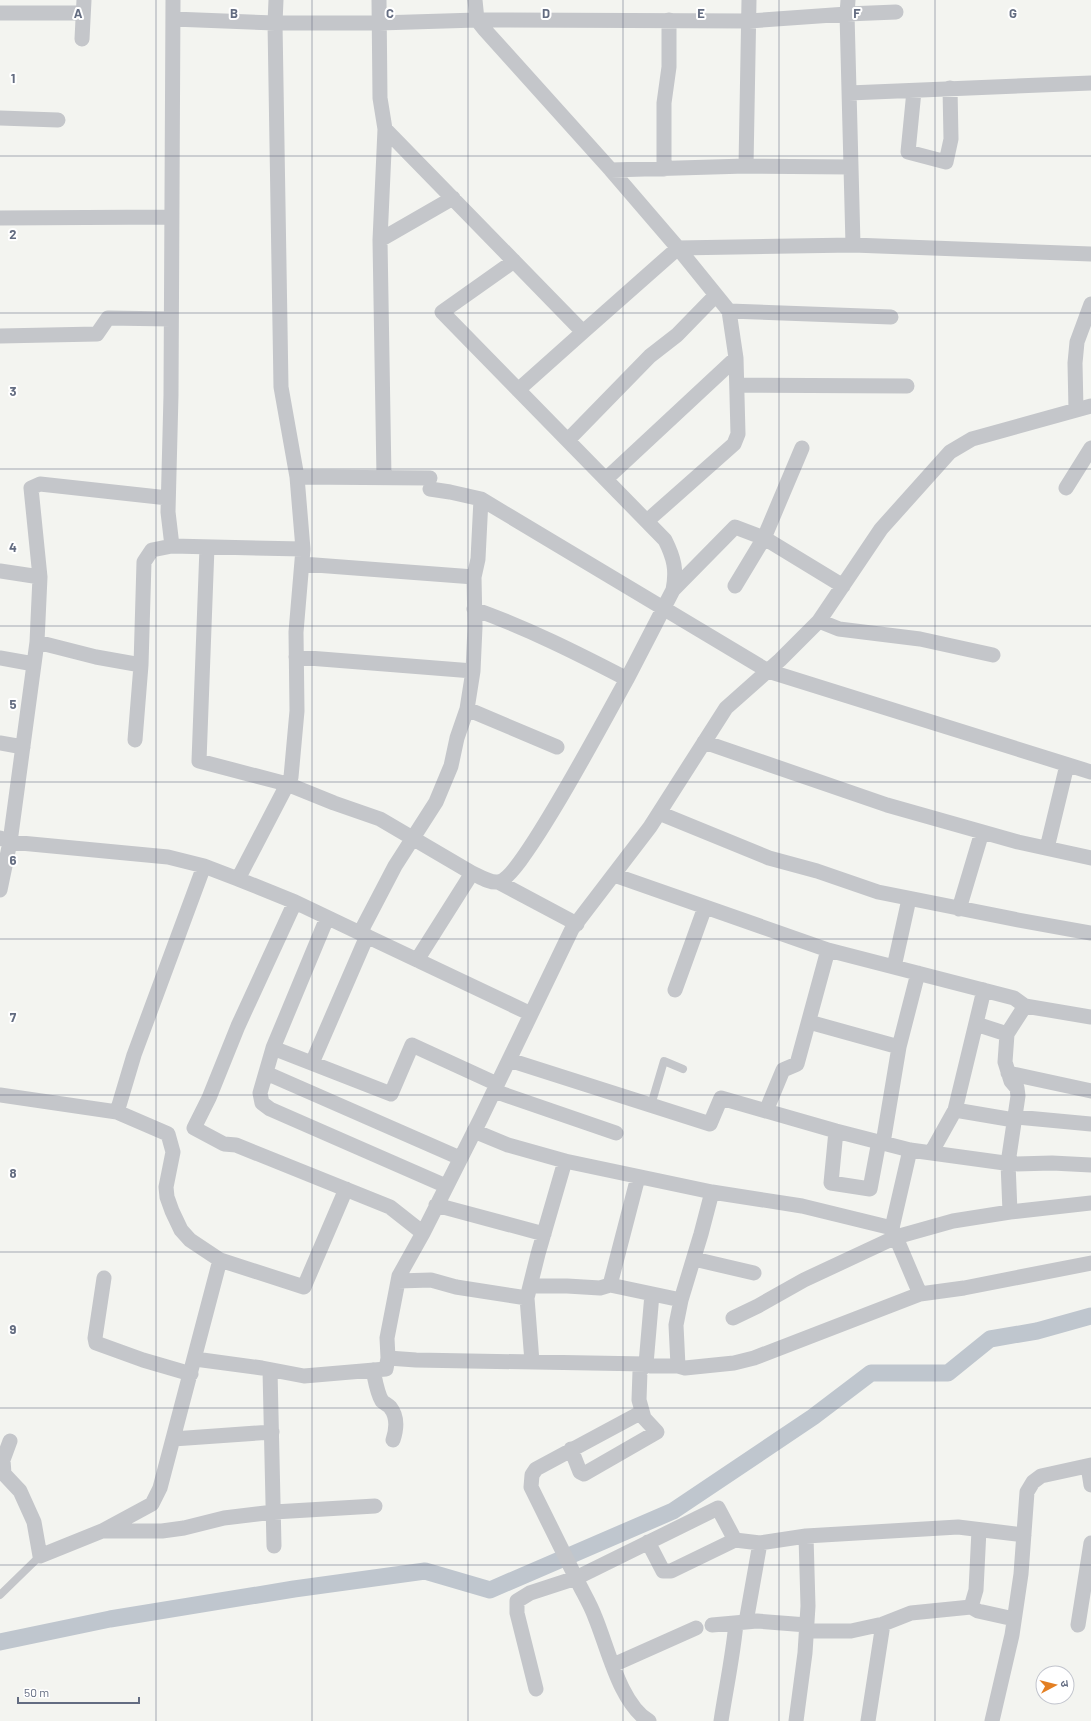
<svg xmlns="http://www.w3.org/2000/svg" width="1091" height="1721" viewBox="0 0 1091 1721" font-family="Barlow,'Noto Sans Devanagari',sans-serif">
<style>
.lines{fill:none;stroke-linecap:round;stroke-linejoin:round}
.canal{stroke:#bfc6ce;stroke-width:17}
.lane{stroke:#c4c6ca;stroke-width:8}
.street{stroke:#c4c6ca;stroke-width:15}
.grid{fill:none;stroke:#636c81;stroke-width:1;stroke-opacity:0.55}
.grid-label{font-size:13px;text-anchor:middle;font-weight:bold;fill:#636c81;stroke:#fff;stroke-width:4;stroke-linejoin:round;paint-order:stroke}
</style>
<rect width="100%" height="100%" fill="#f3f4f0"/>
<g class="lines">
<path class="canal" d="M0,1642L110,1619L294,1589L425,1571L490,1590L673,1511L813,1417L871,1373H948L990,1339L1037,1331L1091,1316"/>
<path class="lane" d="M651,1105L664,1061L683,1069
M0,1595L40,1556"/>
<path class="street" d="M173,0L171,395L168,512L172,546L303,549
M379,0L380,98L385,129L583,332L678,248L729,311L736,358L606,479
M475,0L477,20L485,30L611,170
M749,0L746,166L851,167L847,14L896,12
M0,13H83
M173,19L275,23L276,0
M82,39L84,0
M914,91L908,152L946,162L951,139L950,88
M849,93L1091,83
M0,118L58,120
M385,129L380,240L453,198
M746,166L611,170L678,248L853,245L1091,254
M851,167L853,245
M664,169V103L669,67V20
M0,218L172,217
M380,240L384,477
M514,261L442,312L665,540C674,558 677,570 673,590
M729,311L891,317
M0,336L97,334L108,318L171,319
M737,385L907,386
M518,390L583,332
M1076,410L1075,363L1077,342L1091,304
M568,440L650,356L677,335L716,295
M297,477L430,478
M1066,488L1091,448
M430,489L450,492L481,499L768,671L1091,772
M647,521L734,444L738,434L736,358
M207,547L199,761L287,784L334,803L380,819L472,873L417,960
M302,564L474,577L475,627L473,671L467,709L457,738L451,766L436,802L395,866L360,933L295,902L238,879L291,777L297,711L296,632L303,549L297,477L281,387L275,23H379L477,20L749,21L847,14L848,0
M0,571L40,577L37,642L10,842L0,838
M40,577L31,488L40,484L168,498
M474,577L478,559L481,499
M735,586L764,538L802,448
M819,621L839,629L920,639L993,655
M37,642L96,657L141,665L144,562L152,550L172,546
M296,657L473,671
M0,658L34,664
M627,679L673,590L735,527L764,538L843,586
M467,709L557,747
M135,740L141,665
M704,742L887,805L1018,842L1091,858
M0,743L23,747
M659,813L769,858L817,871L878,892L1018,920L1091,933
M1047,848L1067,765
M472,873C479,876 489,883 498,882C521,879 611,707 627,679C577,653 527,628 474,609
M614,875L828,950L1014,998L1025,1006L1091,1017
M498,882L577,924
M0,890L10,842L168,857L204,866L238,879
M295,902L238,1026L209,1098L194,1128L224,1144L236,1145L390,1207L423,1233
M959,909L982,832
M327,918L273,1048L260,1093L262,1103L270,1109L446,1186
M360,933L531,1014
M894,967L909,899
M675,990L705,907
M809,1022L899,1047
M976,1024L1007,1034
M273,1048L391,1094L412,1045L497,1084
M509,1060L710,1124L721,1098L836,1131L910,1150L1012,1164L1052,1163L1091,1165
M312,1063L367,936
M266,1073L460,1158
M1008,1073L1091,1091
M494,1091L616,1133
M0,1095L117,1112L168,1134L173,1152L166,1187L167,1197L172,1211L181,1230L190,1240L220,1260
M955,1110L1014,1120
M766,1111L783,1070L797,1064L828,950
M117,1112L134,1055L204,866
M1015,1117L1091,1124
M474,1131L508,1145L565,1161L712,1192L802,1206L892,1228L920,1294L964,1288L1091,1263
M836,1131L831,1183L870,1189L879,1141
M883,1143L899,1047L918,973
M931,1153L955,1110L984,990
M638,1177L610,1285L681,1300
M712,1192L701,1234L681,1300L676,1325L678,1366L685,1368L734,1363L754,1358L920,1294
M436,1205L544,1234
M1010,1212L1008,1163L1018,1096L1017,1088L1011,1081L1005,1062L1007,1034L1025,1006
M892,1228L910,1150
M694,1259L754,1273
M104,1278L95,1338L96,1343L143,1360L191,1374
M398,1281L431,1280L456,1287L527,1298
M530,1286H567L600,1288L610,1285
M652,1294L646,1364L651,1366H678
M733,1318L758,1306L804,1280L896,1237L953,1221L1010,1212L1091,1203
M388,1358L416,1360L646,1364L640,1371L639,1400L644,1418L657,1432L584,1474L580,1472L571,1449
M195,1359L262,1368L304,1376L386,1369L388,1358L387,1338L399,1276L423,1233L481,1118L572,929L650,827L726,708L780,660L819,621L881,529L950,452L972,439L1091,406
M532,1362L527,1298L538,1254L565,1161
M270,1370L274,1546
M373,1370C375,1379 377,1393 382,1401C384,1403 388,1405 390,1407C398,1417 397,1428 393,1440
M173,1439L272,1432
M10,1441L3,1460L4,1474L20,1491L34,1522L40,1556L102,1531L152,1504L160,1488L220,1260L304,1287L346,1189
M1088,1466L1091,1485
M979,1530L976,1590L971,1607L978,1611L1014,1619
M104,1531H162L184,1528L224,1518L274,1512L375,1506
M806,1536L958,1527L1024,1535
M648,1542L663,1571H671L735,1540
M746,1622L760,1543
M712,1625L757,1621L807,1625
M1078,1625L1091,1543
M806,1631H851L883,1624L911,1613L971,1607
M613,1665L696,1628
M536,1689L517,1613V1601L530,1593L576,1578L531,1487L532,1475L536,1469L642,1412
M649,1721C620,1704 608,1648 595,1617C590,1603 582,1591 576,1578L718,1508L735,1540L760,1543L806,1536L808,1606L805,1653L796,1721
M721,1721C726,1688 733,1656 736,1623
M868,1721L883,1624
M992,1721L1012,1635L1021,1574L1027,1492L1033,1482L1041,1476L1091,1465"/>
</g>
<path class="grid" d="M156,0V1721M312,0V1721M468,0V1721M623,0V1721M779,0V1721M935,0V1721M0,156H1091M0,313H1091M0,469H1091M0,626H1091M0,782H1091M0,939H1091M0,1095H1091M0,1252H1091M0,1408H1091M0,1565H1091"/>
<g class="grid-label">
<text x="78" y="18">A</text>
<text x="234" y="18">B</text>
<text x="390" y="18">C</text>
<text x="546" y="18">D</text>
<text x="701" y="18">E</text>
<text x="857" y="18">F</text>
<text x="1013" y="18">G</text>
<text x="13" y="83">1</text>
<text x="13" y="239">2</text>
<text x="13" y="396">3</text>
<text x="13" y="552">4</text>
<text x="13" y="709">5</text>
<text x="13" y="865">6</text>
<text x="13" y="1022">7</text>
<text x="13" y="1178">8</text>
<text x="13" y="1334">9</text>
</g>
<g transform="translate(1055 1685) rotate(83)"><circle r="19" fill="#ffffff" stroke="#c1c4cd"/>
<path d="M0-3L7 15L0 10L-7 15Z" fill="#e37f22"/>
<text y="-6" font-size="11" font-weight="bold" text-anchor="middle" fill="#636c81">उ</text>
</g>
<path d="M18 1697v6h121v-6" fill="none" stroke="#636c81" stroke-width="2"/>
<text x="24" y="1697" font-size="12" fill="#636c81" stroke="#ffffff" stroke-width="3" paint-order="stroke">50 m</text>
</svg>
